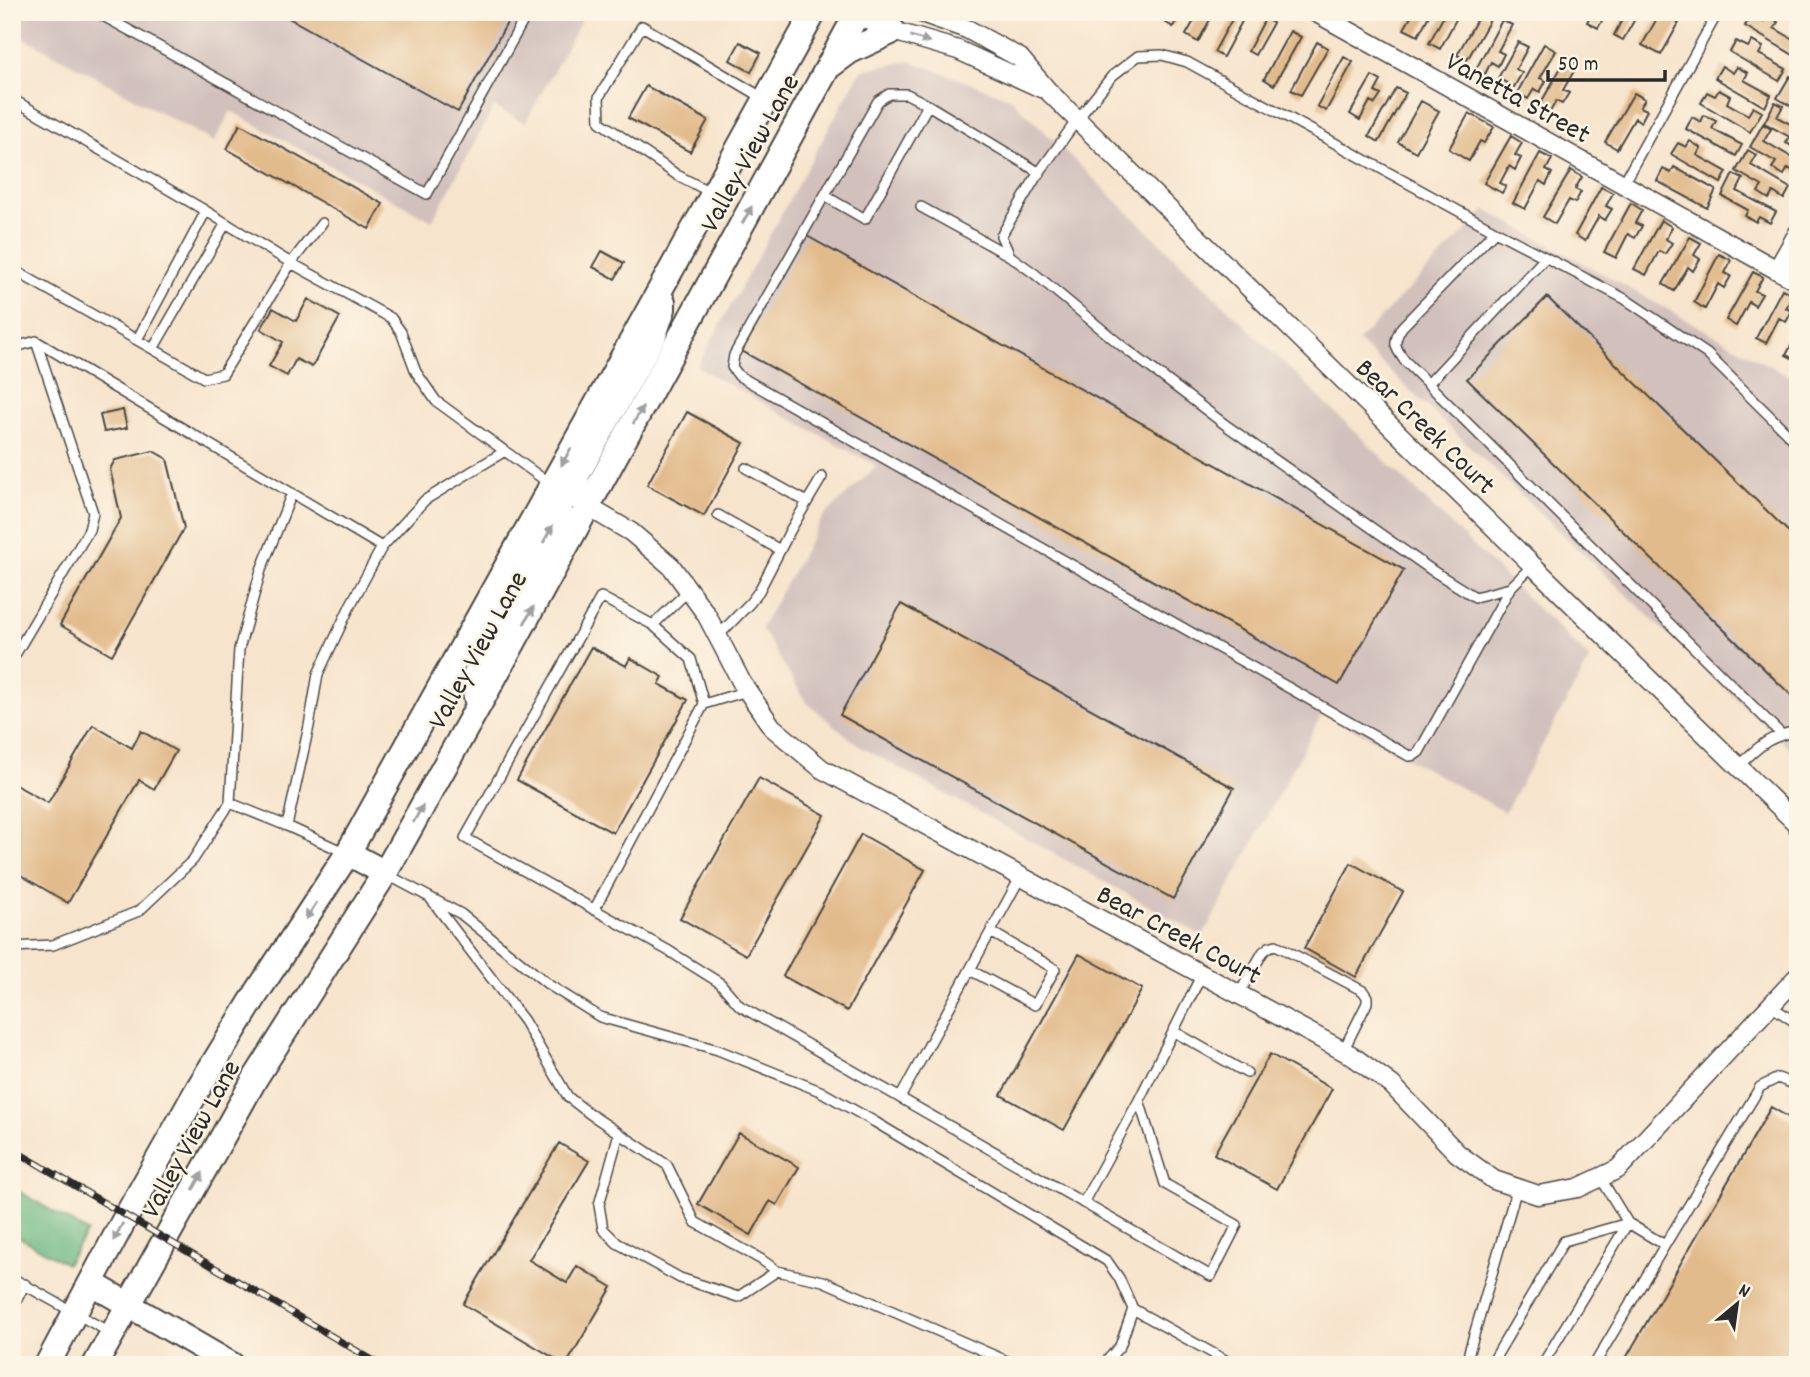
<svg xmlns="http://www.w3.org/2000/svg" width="1810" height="1377" viewBox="0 0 1810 1377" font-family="Dekko,sans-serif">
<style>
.industrial{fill:#d1c0bc}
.forest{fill:#67b680;stroke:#497056;stroke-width:2}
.building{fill:#e2bb8c}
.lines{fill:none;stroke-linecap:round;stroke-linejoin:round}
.lane-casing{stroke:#4a4743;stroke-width:12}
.street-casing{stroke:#4a4743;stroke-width:21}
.secondary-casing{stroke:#4a4743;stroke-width:28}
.lane{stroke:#fff;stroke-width:9}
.street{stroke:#fff;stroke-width:18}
.secondary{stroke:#fff;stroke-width:24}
.rail-casing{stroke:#2b2b2b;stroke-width:7}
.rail{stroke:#fcf5e5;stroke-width:4.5;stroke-dasharray:13;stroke-linecap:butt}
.oneway{fill:#a0a0a0}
.labels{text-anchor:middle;stroke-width:5;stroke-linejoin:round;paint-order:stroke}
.street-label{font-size:28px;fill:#2b2b2b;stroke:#fcf5e5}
</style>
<rect width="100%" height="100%" fill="#fcf5e5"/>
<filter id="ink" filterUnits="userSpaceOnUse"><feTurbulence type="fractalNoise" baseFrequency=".0143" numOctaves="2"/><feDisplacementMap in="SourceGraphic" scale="14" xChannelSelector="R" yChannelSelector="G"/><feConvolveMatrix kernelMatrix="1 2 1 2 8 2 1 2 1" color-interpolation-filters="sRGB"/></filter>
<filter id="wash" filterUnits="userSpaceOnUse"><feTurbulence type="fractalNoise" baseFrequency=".00686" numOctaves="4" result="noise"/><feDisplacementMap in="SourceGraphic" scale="28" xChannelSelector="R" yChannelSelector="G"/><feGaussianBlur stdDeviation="1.57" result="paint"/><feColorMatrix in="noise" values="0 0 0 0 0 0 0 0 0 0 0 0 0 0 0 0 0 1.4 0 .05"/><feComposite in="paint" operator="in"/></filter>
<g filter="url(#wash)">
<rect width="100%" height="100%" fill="#f7e4cc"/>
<path class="industrial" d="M12,12H586L525,123L494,107L432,221L231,111L214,142L12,31Z
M910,61L1010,98L1590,659L1505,812L1323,712L1203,936L861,747L806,702L761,628L823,517L877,466L697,367L861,70Z
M1486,210L1798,381V757L1358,341Z"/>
<path class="forest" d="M12,1187L87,1232L66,1264L12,1233Z"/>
<g id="blocks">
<path class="building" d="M278,12H513L458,112Z
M1168,12H1181L1173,27L1163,21Z
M1199,12H1214L1198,42L1186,35Z
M1236,12H1247L1223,57L1214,52Z
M1414,12H1431L1418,36L1404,29Z
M1446,12H1460L1440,49L1429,43Z
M1481,12L1491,18L1467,60L1457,55Z
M1592,12H1607L1598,28L1587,22Z
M1626,12H1639L1623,40L1614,35Z
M1660,13L1679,23L1661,55L1642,45Z
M1751,15L1763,22L1767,15L1778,22L1774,28L1798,42V50L1795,56L1745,26Z
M1265,19L1273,23L1255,55L1248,51Z
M1502,20L1512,25L1498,51L1504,54L1498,66L1491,62L1485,74L1476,69Z
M1290,31L1301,37L1274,85L1264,79Z
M1736,41L1748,47L1752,41L1763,47L1759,54L1786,69L1779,81L1730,52Z
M740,42L761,53L751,72L730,60Z
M1317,42L1328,48L1301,95L1291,90Z
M1518,42L1528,47L1516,69L1522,73L1514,87L1498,78Z
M1544,44L1556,51L1540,78L1546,81L1540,92L1534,89L1528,99L1517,93Z
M1344,57L1353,62L1326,111L1317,106Z
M1567,57L1578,64L1563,90L1569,93L1562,104L1556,101L1550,112L1539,106Z
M1722,66L1733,73L1737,67L1748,73L1744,80L1771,95L1765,107L1715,78Z
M1372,76L1381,81L1375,92L1381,95L1375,104L1370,101L1360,120L1350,114Z
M1790,76L1798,81L1792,93L1798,96V110L1777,98Z
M646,86L708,120L690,152L628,118Z
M1396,88L1406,93L1379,142L1369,136Z
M1719,90L1730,96L1727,103L1748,115L1753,107L1762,112L1750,132L1701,103L1707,92L1715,96Z
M1634,93L1645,99L1640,107L1647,110L1641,122L1635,118L1617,149L1605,142Z
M1421,101L1439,111L1416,152L1398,142Z
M1775,102L1783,106L1777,117L1798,128V149L1786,143L1790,137L1764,123Z
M1469,113L1494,127L1484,143L1480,141L1469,161L1449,149Z
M1704,115L1716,121L1712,129L1742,145L1736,156L1686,129L1692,117L1701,122Z
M240,124L383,204L369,229L227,149Z
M1763,124L1771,129L1764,141L1798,161V174L1788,168L1784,175L1772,168L1776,162L1750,147Z
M1511,136L1522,143L1515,155L1521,158L1515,170L1509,166L1500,183L1506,186L1502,193L1484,183Z
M1690,141L1701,148L1697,155L1727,172L1721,183L1671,154L1678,143L1686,147Z
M1748,150L1756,155L1751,165L1790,188L1784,199L1773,192L1769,199L1758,192L1762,186L1736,171Z
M1540,153L1552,159L1546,170L1552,173L1546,185L1540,181L1525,209L1513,203Z
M1674,167L1716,190L1707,208L1657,181L1663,169L1671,173Z
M1571,170L1582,177L1575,189L1581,192L1575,203L1569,200L1555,224L1543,217Z
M1733,174L1743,179L1737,191L1776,212L1770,223L1759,217L1756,222L1745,216L1748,210L1722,196Z
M1601,187L1613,193L1606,206L1612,209L1605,220L1599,216L1585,241L1575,235Z
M1631,203L1642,210L1635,223L1642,226L1635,238L1628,234L1616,258L1604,252Z
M1661,220L1672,227L1666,239L1672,243L1665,254L1659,251L1646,275L1634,269Z
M807,236L1404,570L1339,685L742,351Z
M1690,237L1701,243L1694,255L1700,259L1693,271L1688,267L1674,291L1663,284Z
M602,251L624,263L615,279L593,267Z
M1719,254L1731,260L1725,273L1731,276L1724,288L1718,284L1705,309L1694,302Z
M1753,272L1763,277L1755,291L1762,294L1755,306L1749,302L1736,326L1726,320Z
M1782,289L1793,295L1786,308L1792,311L1786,322L1779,318L1766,343L1756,338Z
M1547,297L1798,541V702L1467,379Z
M308,299L340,317L312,367L296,359L287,376L269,366L283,342L261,329L273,308L296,321Z
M1798,333V356L1796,360L1786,355Z
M123,410L127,428L104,432L100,415Z
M687,412L744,443L704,516L647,485Z
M153,451L167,459L184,528L112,655L60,625L121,518L110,469L115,460Z
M901,604L1234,788L1173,899L840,715Z
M591,647L626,666L630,658L663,677L659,684L688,700L613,833L517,780Z
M93,725L132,748L141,731L176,751L154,789L139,780L68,903L12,870V783L48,803Z
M759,778L825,815L746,955L680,918Z
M861,834L925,870L847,1011L783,976Z
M1351,863L1403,892L1356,977L1304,948Z
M1079,954L1142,989L1064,1130L1001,1095Z
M1270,1054L1332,1089L1277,1189L1214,1154Z
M1771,1107L1798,1123V1365H1622Z
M739,1133L799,1167L777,1205L770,1201L751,1235L698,1204Z
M559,1143L589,1161L529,1260L567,1283L577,1266L612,1287L566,1365L463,1304Z"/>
</g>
</g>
<g filter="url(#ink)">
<use href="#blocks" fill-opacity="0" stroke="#4a4743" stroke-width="2"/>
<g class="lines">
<defs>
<path id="lane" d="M96,12L427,194L528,12
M12,99L206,211L291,263L391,318L401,332L416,372L436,401L550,484
M1040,173L928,105L907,94H889L878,101L734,355L732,367L739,376L1409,756L1415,755L1419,752L1510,588
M1623,184L1718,12
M712,193L677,175L600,122L599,97L642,26L765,99
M825,196L865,219L928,105
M921,207L1010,256
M1495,231L1402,327C1392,343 1395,348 1405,361L1781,734
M12,269L204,378L223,374L291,263L322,223
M137,340L206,211
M12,348L36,341L382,547
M153,349L226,223
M1428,384L1545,258
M746,468L807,502
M718,515L780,550
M1533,565L1510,588L1475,597L1433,571L1227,426L1122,346L1035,274L1010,256L1001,236L1036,177L1077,120L1112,76L1138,56L1162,55L1187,62L1495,231L1625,299L1707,354L1798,444
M689,590L653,625L601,597L465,838L669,951L720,983L740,1006L1211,1276L1237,1225L1165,1184L1139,1100L1202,974
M653,625L691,659L704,704L747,691
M718,636L750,603L759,591L791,529L822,477
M12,660L89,530L93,513L36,341
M1738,766C1760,746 1768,736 1798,731
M230,803L239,649L261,570L292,493
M346,853L287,826L309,726L318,674L351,604L382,547L425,500L505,451
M386,874L461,914L549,985L600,1017L718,1050L820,1091L875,1122L1107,1261L1119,1278L1133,1309L1120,1346L1103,1365
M431,899L524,1021L568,1097L590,1114L667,1165L695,1222L762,1260L777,1271L823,1281L1016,1365
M594,910L704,704
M12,947L53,945L139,911L193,860L230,803L287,826
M970,970L1035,1005L1055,969L991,932
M1239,994L1263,952L1269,947L1276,945L1363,991L1367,997V1003L1343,1051
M1771,1006L1798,1024
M1173,1031L1247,1073
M900,1098L1021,876
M619,1133L599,1205L603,1229L617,1243L680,1278L738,1297L777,1271
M1600,1177L1628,1223L1665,1245L1760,1087L1778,1078L1798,1086
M1083,1203L1139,1100
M12,1278L111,1333
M12,1308L25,1284
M1133,1309L1234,1365
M1469,1365V1352L1517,1188
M1495,1365L1492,1363L1564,1241L1628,1223
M1542,1365L1628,1223
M1594,1365L1665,1245"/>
<path id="street" d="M854,12L856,15L893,31L958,50L1041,88
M919,12L967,29L1020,58L1048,91L1795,822L1798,827
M1315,12L1777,270L1798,233
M1777,270L1798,281
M578,501L631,532L671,566L706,614L742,683L772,727L822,769L1351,1055L1392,1085L1457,1153L1494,1180L1538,1195L1578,1188L1618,1169L1798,976"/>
<path id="secondary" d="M831,65L850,51L893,31
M588,507L574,491L577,475L654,335L663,309V302
M478,706L473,682L481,658L503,615L559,515L561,501L551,485
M348,853L385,873
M91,1283L232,1365
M47,1365L122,1224L199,1087L258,991L348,853L814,12
M95,1365L256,1077L385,873L495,676L858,12"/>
</defs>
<use href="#lane" class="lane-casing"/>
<use href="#street" class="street-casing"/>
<use href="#secondary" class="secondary-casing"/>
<use href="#lane" class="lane"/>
<use href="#street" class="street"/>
<use href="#secondary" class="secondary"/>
<defs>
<path id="rail" d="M12,1149L381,1365"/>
</defs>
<use href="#rail" class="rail-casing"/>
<use href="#rail" class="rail"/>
</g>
<defs><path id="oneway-solid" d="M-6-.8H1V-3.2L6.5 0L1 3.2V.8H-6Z" transform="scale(1.75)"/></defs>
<g class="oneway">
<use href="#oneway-solid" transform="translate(920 39) rotate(17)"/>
<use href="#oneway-solid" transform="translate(747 215) rotate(-61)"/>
<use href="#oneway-solid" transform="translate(638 415) rotate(-61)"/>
<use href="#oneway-solid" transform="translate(566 457) rotate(119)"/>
<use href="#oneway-solid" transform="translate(548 534) rotate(-62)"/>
<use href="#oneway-solid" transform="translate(529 615) rotate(-61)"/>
<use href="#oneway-solid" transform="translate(418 814) rotate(-61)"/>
<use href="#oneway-solid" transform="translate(311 911) rotate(123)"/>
<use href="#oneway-solid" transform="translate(198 1181) rotate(-61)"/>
<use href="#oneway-solid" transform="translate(118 1232) rotate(118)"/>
</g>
</g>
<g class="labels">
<g class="street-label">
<text transform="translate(1519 96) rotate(29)" y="10">Vanetta Street</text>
<text transform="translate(748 152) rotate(-61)" y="10">Valley View Lane</text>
<text transform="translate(1427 425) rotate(44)" y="10">Bear Creek Court</text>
<text transform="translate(476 649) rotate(-61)" y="10">Valley View Lane</text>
<text transform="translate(1180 933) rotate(28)" y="10">Bear Creek Court</text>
<text transform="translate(189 1138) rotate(-61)" y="10">Valley View Lane</text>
</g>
</g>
<rect width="1810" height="1377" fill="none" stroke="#fcf5e5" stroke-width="42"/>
<g transform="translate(1737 1304) rotate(29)" stroke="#fcf5e5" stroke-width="5" paint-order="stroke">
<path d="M0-5L12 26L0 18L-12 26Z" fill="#2b2b2b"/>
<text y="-10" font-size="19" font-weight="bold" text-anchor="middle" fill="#2b2b2b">N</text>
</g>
<path d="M1548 70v10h117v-10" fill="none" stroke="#2b2b2b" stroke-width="3.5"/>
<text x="1558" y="70" font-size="21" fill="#2b2b2b" stroke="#fcf5e5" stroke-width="5" paint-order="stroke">50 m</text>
</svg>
